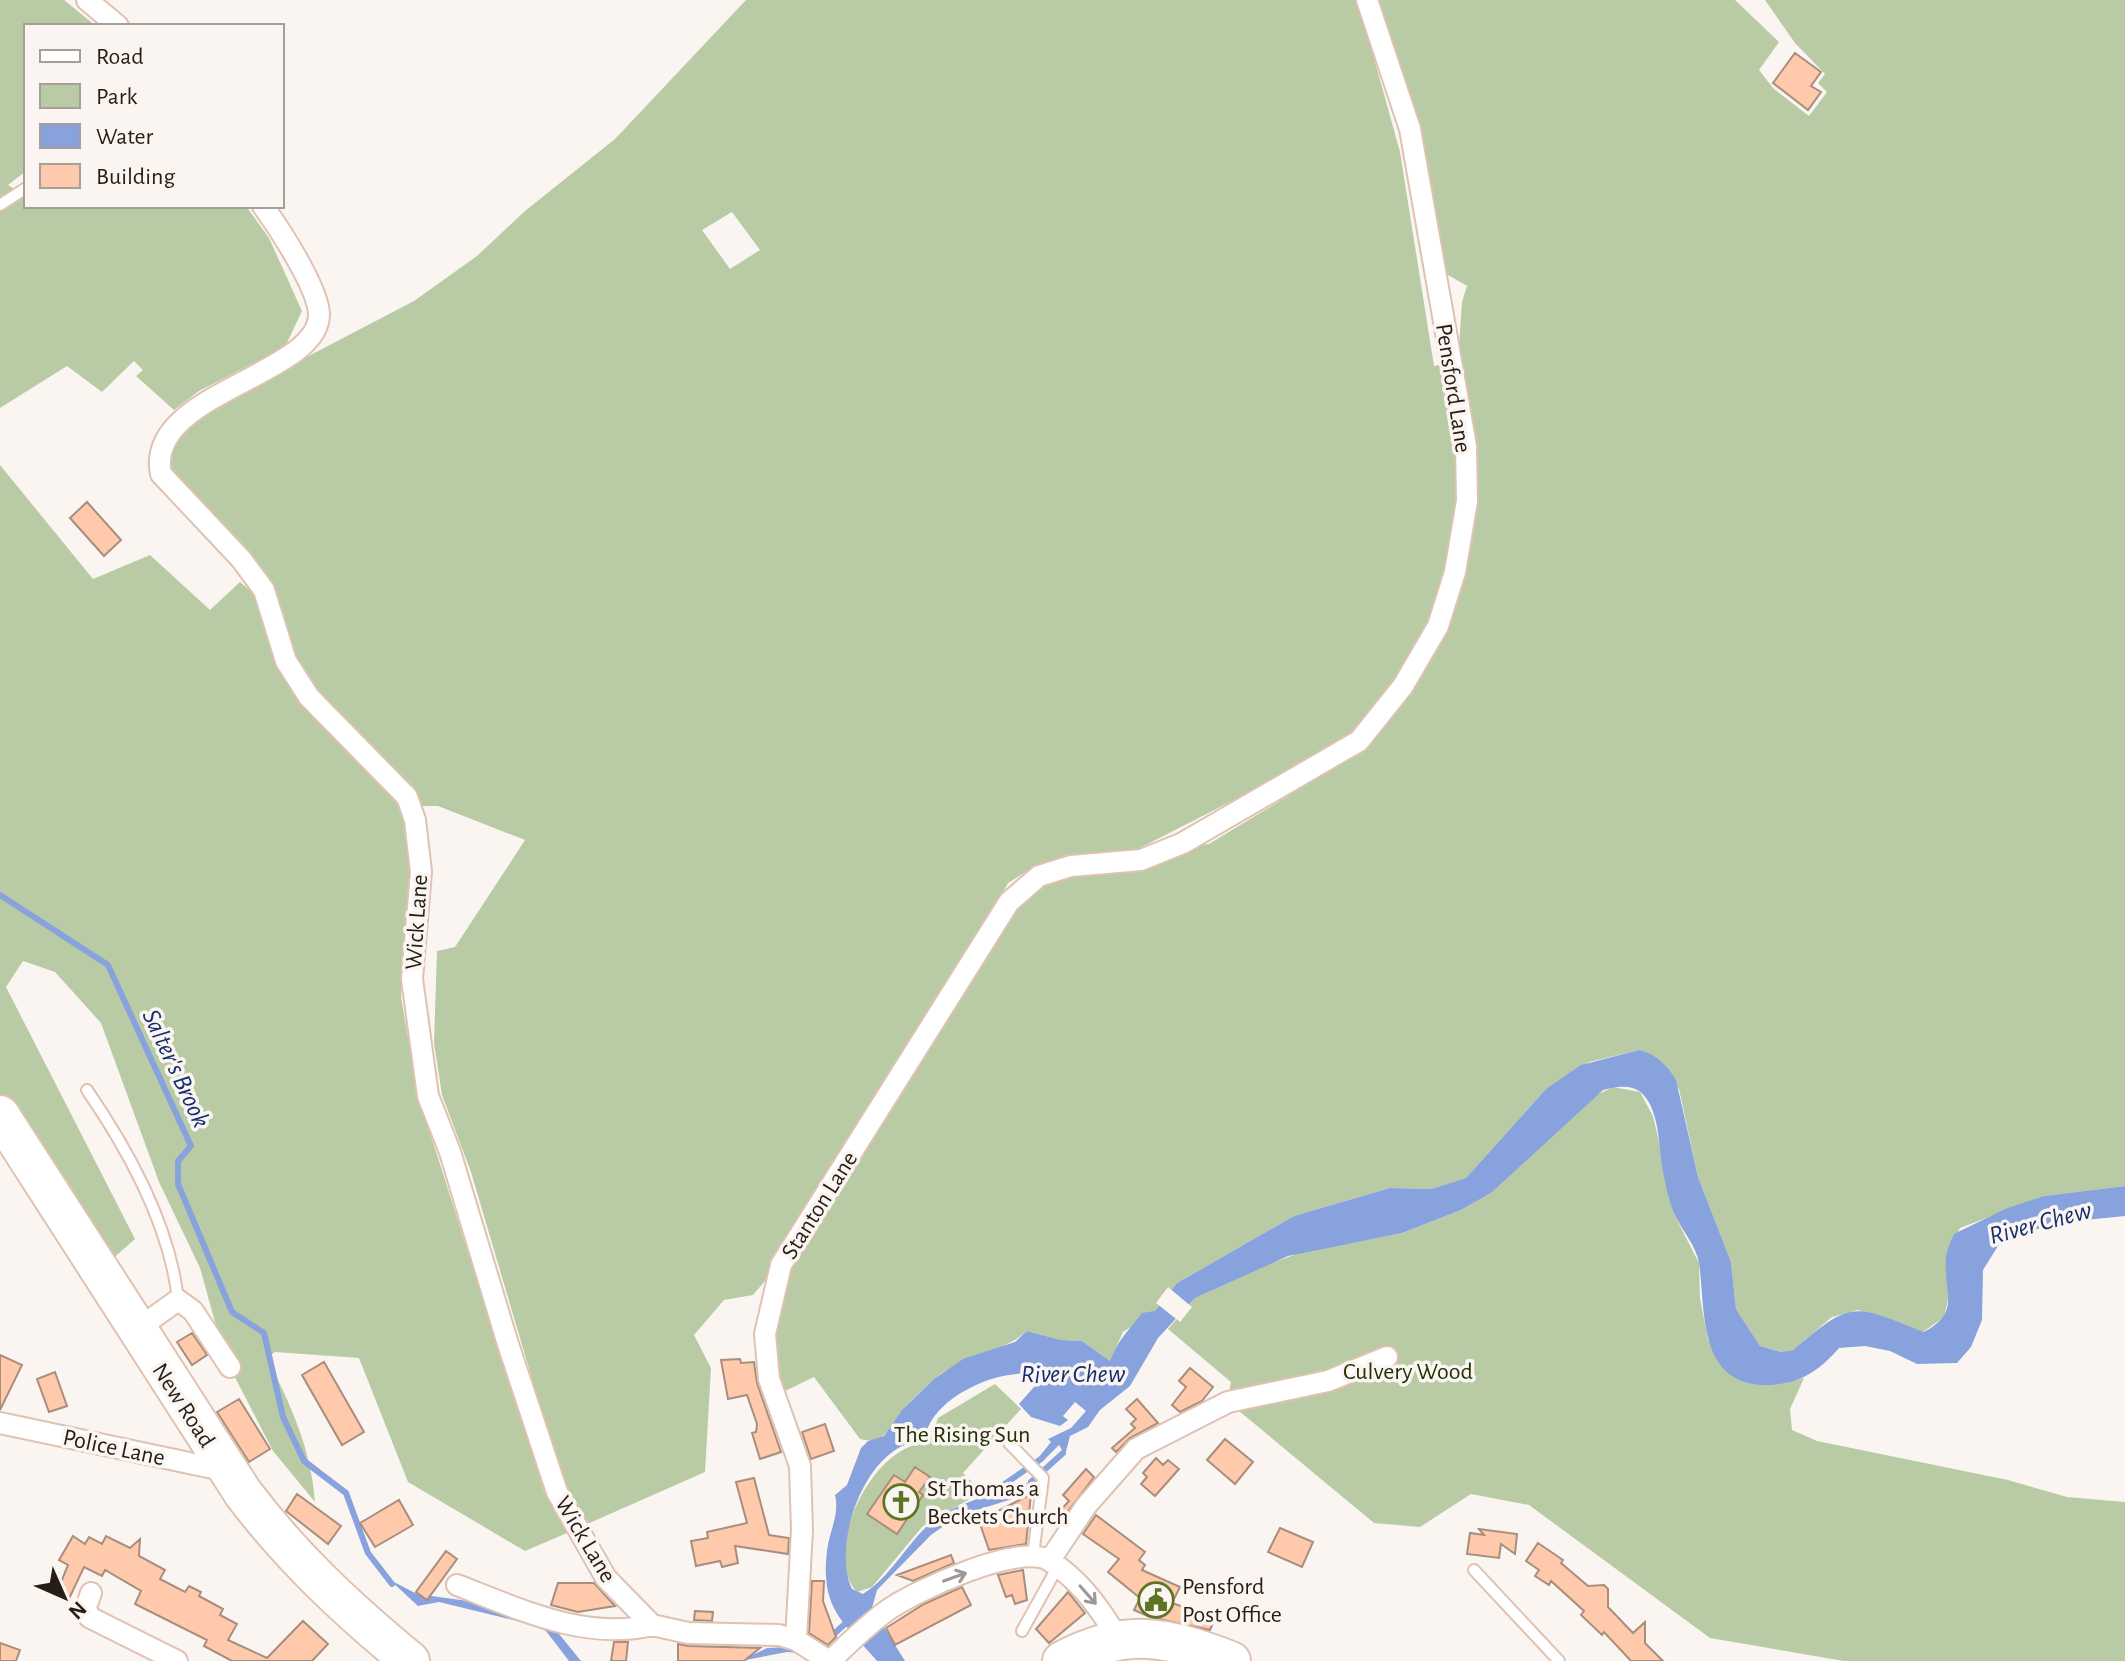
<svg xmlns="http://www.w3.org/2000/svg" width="2125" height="1661" viewBox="0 0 2125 1661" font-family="'Alegreya Sans',sans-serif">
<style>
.green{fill:#b9cba5;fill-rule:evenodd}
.water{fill:#87a2dc}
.pier{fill:#fbf5f1}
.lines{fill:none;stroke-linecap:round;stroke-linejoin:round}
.stream{stroke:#87a2dc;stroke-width:6}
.building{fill:#fecaab;stroke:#a98e7e;stroke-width:2}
.lane-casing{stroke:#dfc2b1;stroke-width:14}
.street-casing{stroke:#dfc2b1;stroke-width:24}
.highway-casing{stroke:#dfc2b1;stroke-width:42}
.lane{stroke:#fff;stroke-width:10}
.street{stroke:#fff;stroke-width:20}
.highway{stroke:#fff;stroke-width:38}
.oneway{stroke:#9e9996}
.labels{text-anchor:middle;stroke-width:7;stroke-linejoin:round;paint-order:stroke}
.street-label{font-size:24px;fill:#271d16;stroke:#fbf5f1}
.park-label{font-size:24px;fill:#213103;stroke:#fbf5f1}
.poi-label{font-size:24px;fill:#271d16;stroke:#fbf5f1;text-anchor:start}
.water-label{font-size:26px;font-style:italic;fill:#142e70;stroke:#fbf5f1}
</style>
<rect width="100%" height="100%" fill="#fbf5f1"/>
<path class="green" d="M0,0H64L96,26H26V171L8,185L22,194L26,191V206H246L269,238L302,311L285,347L199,391L174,410L136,376L143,370L134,361L102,392L67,366L0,408Z
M746,0H1358L1400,152L1434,366L1458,361L1462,302L1467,286L1443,272L1375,0H1735L1779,42L1759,70L1773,88L1809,116L1827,92L1818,83L1825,74L1795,43L1765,0H2125V1186L2044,1196L1960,1228L1946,1259L1949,1295L1944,1317L1923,1332L1858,1310L1832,1317L1793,1350L1781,1352L1760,1346L1736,1309L1731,1262L1698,1177L1679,1089L1639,1050L1589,1062L1546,1089L1466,1178L1431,1189L1390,1188L1294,1216L1177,1283L1155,1311L1123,1332L1110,1361L1082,1341L1061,1340L1027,1331C1003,1353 963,1354 933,1380C923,1389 910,1401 902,1411C888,1428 886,1445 860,1439L814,1377L783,1392C761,1354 775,1307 783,1265L1013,904L1040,880L1184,846L1209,844L1288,796L1259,787L1138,849L1067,855L1035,866L1008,883L976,944L779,1264L753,1295L724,1300L694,1335L711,1368L705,1472L585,1525L566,1494L471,1172L442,1095L434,1043L437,951L455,947L525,840L438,806H420L318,697L293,654L274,590L252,556L168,472L170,446L215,405L414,301L477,256L525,211L615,139ZM732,212L760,250L730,269L702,230Z
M0,465L93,579L150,555L210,610L240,582L260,599L279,663L400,802L408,829L411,885L401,997L418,1095L545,1494L567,1533L525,1551L408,1482L359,1358L275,1352L267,1358C291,1405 311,1449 315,1502L273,1451L225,1358L200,1268L159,1182L101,1023L55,972L23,961L6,987L135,1239L110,1261L0,1100Z
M1613,1087L1640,1092L1653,1116L1678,1222L1699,1263L1700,1298L1708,1340L1762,1385L1804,1378L1790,1409L1792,1430L1817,1441L2008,1480L2067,1497L2125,1502V1661H1844L1710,1638L1529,1505L1471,1494L1420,1527L1374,1523L1227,1401L1231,1382L1168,1329L1195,1298L1269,1264L1302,1252L1402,1233L1461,1210L1491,1193L1592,1097Z
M995,1384L1021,1409L963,1473L982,1492L923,1526L872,1587L857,1592C819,1553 874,1440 929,1443L938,1418Z"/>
<path class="water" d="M1639,1050C1656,1054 1667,1065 1676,1080L1698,1177L1731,1262L1736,1309L1760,1346L1781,1352L1793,1350C1853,1299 1852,1304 1924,1332C1962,1312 1943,1292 1946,1259C1946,1251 1951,1241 1954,1234L2005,1209L2044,1196L2125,1186V1216L2065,1222L2003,1238L1983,1270L1982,1320L1971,1347L1957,1363L1917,1364L1890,1351L1865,1346L1839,1348C1820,1370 1801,1383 1771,1385C1697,1388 1706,1312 1699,1263C1696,1246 1684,1233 1677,1219C1669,1204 1665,1182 1662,1166C1659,1145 1659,1105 1639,1091C1629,1084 1614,1087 1603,1090L1491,1193L1461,1210L1402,1233L1288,1256L1195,1298L1158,1338L1130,1386L1100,1410L1088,1427L1070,1436L1065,1455L1059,1445L1043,1461L1039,1457L1051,1442L1048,1439L1071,1428L1086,1411L1075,1402L1063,1416L1068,1420L1060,1426L1031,1417L1019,1404L1041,1379V1369C1029,1374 1016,1373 1003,1376C971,1383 929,1406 924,1441C868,1440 830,1543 852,1589L863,1594C892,1576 907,1542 933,1521C952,1506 976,1501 996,1490L1003,1496L1029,1482L1033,1484L1012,1499L958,1516L931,1535L877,1590L872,1608L905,1661H877C844,1622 820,1610 827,1551C829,1532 840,1514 835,1495L847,1485L861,1448L868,1441L884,1436L902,1410L934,1379L963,1359L1015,1342L1027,1331L1061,1340L1082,1341L1110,1361C1118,1339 1131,1328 1142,1313L1155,1311L1177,1283L1294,1216L1390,1188L1431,1189L1466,1178L1546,1089L1581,1065Z
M390,1580L417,1594L468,1601L539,1621L555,1629L581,1661H569L546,1631L534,1625L439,1602L418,1606Z
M785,1647L800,1649L813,1661L800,1653L787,1652L740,1661L767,1648Z"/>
<path class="pier" d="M1168,1287L1192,1307L1180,1322L1156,1303Z"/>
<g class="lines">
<path class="stream" d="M0,895L108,965L191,1146L178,1161V1184L232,1312L264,1333L283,1417L304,1461L346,1493L368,1553L392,1584
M1031,1482L1063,1453
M996,1490L1041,1459
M835,1633L847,1622"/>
</g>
<path class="building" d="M1795,53L1821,72L1811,86L1821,92L1808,110L1773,83Z
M87,502L121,540L104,556L70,518Z
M192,1333L207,1355L192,1365L177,1342Z
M0,1355L22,1365L0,1410Z
M740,1359L741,1363L754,1362L757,1383L781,1452L760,1459L752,1433L756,1432L757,1424L747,1395L728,1399L721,1360Z
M324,1362L364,1432L342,1445L302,1375Z
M1190,1368L1213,1387L1202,1401L1180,1412L1172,1405L1186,1387L1179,1381Z
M55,1372L67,1406L49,1412L37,1379Z
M239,1399L270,1449L249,1462L217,1412Z
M1137,1399L1158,1423L1130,1438L1116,1452L1112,1448L1135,1428L1131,1424L1136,1419L1126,1409Z
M825,1424L834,1451L811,1459L802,1432Z
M1225,1439L1253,1462L1235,1484L1207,1460Z
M1156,1458L1163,1465L1168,1460L1179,1469L1155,1496L1141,1484L1147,1477L1143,1473Z
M915,1467L930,1477L919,1492L923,1495L897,1534L867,1514L894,1475L905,1482Z
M1086,1469L1094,1477L1062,1519L1056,1515L1069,1501L1063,1495Z
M754,1478L769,1535L789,1538L788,1554L735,1546L738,1563L722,1567L720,1561L696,1566L691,1541L708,1538L707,1532L747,1523L736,1482Z
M297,1494L341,1526L328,1544L286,1511Z
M1031,1494L1026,1544L989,1550L979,1521Z
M399,1500L413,1525L375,1547L360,1523Z
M1096,1515L1145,1552L1139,1560L1145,1565L1142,1570L1180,1587L1172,1603L1215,1618L1210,1630L1150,1617L1134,1610L1140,1598L1108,1572L1119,1559L1083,1534Z
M1280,1528L1313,1542L1302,1567L1268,1552Z
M1479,1529L1517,1534L1515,1554L1501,1544L1499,1558L1467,1554L1470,1533L1484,1535Z
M73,1536L85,1544L89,1537L102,1544L106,1536L130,1548L140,1539L139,1556L165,1570L160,1579L185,1592L189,1586L201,1592L199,1596L223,1609L220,1615L237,1624L228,1640L267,1658L303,1621L328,1644L312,1661H232L204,1646L207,1640L135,1604L141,1591L105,1570L102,1576L84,1567L67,1603L55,1597L68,1565L59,1560Z
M1538,1543L1563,1560L1561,1563L1588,1586L1604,1585L1608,1589V1607L1633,1633L1645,1622V1643L1663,1661H1631L1604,1632L1602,1635L1581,1615L1584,1611L1551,1581L1549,1585L1535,1576L1539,1570L1526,1561Z
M446,1551L457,1559L427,1600L416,1592Z
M951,1555L954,1563L913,1581L897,1575Z
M1023,1570L1027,1600L1015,1604L1012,1595L1006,1597L998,1575Z
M812,1581H824L823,1601L836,1637L828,1645L809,1633Z
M558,1583H594L615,1606L578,1612L551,1605Z
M962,1587L971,1605L895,1645L886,1628L924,1604Z
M1068,1592L1085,1613L1049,1643L1036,1629Z
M695,1611L713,1612L712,1621L694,1620Z
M614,1642H628L626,1661H611Z
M0,1643L20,1650L16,1661H0Z
M678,1644L688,1646L760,1648L744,1661H678Z"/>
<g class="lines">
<defs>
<path id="lane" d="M0,205L26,188
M87,1090C129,1151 170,1226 178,1300
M1009,1443L1043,1478L1033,1555
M1474,1570L1559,1661
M1022,1631L1057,1568"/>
<path id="street" d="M87,0L118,26
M263,206C279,228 319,289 319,315C318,376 144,393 161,474L241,559L264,590L286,661L309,697L407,797L415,820L421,872L412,979L428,1096L450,1152L507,1341L557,1492L606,1578L652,1625L688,1633L779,1635L796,1640
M136,1330L178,1300L193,1311L230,1367
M0,1423L227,1471
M1050,1560L1086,1506L1136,1449L1228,1402L1328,1381L1387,1357
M457,1585C519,1609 585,1641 652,1625
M91,1593L86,1607L89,1617L177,1661
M829,1661L796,1640L802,1530L800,1466L769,1379L765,1334L781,1265L1009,902L1039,876L1071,866L1141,860L1183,843L1359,741L1403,686L1438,626L1455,572L1467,501L1466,446L1410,129L1367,0
M830,1661C848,1644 865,1627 885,1612C912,1592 1021,1541 1050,1561C1080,1580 1101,1609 1118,1639"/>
<path id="highway" d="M0,1115L243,1493C292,1558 347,1609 410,1661
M1062,1661C1125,1627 1166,1636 1231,1661"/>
</defs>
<use href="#lane" class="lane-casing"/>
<use href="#street" class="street-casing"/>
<use href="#highway" class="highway-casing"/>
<use href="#lane" class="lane"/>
<use href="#street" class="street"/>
<use href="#highway" class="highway"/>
</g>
<defs><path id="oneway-shaft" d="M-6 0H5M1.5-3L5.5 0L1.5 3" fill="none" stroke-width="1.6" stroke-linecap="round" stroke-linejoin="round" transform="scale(2)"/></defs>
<g class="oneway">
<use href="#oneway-shaft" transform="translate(955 1577) rotate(-20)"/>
<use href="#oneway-shaft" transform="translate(1088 1595) rotate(49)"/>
</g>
<defs>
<symbol id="church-ring" viewBox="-11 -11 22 22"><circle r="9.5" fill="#fbf5f1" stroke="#5d7425" stroke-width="1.5"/><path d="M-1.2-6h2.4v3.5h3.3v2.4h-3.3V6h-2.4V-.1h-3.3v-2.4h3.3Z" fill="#5d7425"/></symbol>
<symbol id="civic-ring" viewBox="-11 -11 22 22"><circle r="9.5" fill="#fbf5f1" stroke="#5d7425" stroke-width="1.5"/><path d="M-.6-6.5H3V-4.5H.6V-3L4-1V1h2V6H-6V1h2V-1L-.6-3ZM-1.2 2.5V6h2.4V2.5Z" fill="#5d7425"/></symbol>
</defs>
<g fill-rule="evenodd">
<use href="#church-ring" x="881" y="1482" width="40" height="40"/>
<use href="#civic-ring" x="1136" y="1580" width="40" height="40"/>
</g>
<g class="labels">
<g class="street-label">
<text transform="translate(1454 388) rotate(81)" y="8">Pensford Lane</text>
<text transform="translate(416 922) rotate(-86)" y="8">Wick Lane</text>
<text transform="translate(819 1205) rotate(-58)" y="8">Stanton Lane</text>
<text transform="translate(184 1405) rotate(57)" y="8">New Road</text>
<text transform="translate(114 1447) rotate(12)" y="8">Police Lane</text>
<text transform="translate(586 1539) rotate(59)" y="8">Wick Lane</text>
</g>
<g class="park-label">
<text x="1408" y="1379">Culvery Wood</text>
<text x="962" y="1442">The Rising Sun</text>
</g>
<g class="poi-label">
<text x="927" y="1496">St Thomas a<tspan x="927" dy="28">Beckets Church</tspan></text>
<text x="1182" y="1594">Pensford<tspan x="1182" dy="28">Post Office</tspan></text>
</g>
<g class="water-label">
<text transform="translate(177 1068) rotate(65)" y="9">Salter's Brook</text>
<text transform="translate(2040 1222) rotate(-15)" y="9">River Chew</text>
<text x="1073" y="1382">River Chew</text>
</g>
</g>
<rect x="24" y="24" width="260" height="184" fill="#fbf5f1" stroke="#a69f99" stroke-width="2"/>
<rect x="40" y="50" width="40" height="12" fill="#ffffff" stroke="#a69f99" stroke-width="2"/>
<text x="96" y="64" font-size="24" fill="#271d16">Road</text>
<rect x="40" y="84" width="40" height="24" fill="#b9cba5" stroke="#a69f99" stroke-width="2"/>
<text x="96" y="104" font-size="24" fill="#271d16">Park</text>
<rect x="40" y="124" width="40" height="24" fill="#87a2dc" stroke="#a69f99" stroke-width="2"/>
<text x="96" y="144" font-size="24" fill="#271d16">Water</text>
<rect x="40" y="164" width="40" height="24" fill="#fecaab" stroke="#a69f99" stroke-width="2"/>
<text x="96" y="184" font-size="24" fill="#271d16">Building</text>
<g transform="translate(64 1597) rotate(135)" stroke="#fbf5f1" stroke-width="6" paint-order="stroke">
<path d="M0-6L14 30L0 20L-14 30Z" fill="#271d16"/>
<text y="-12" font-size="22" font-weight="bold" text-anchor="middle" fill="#271d16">N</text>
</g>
</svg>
